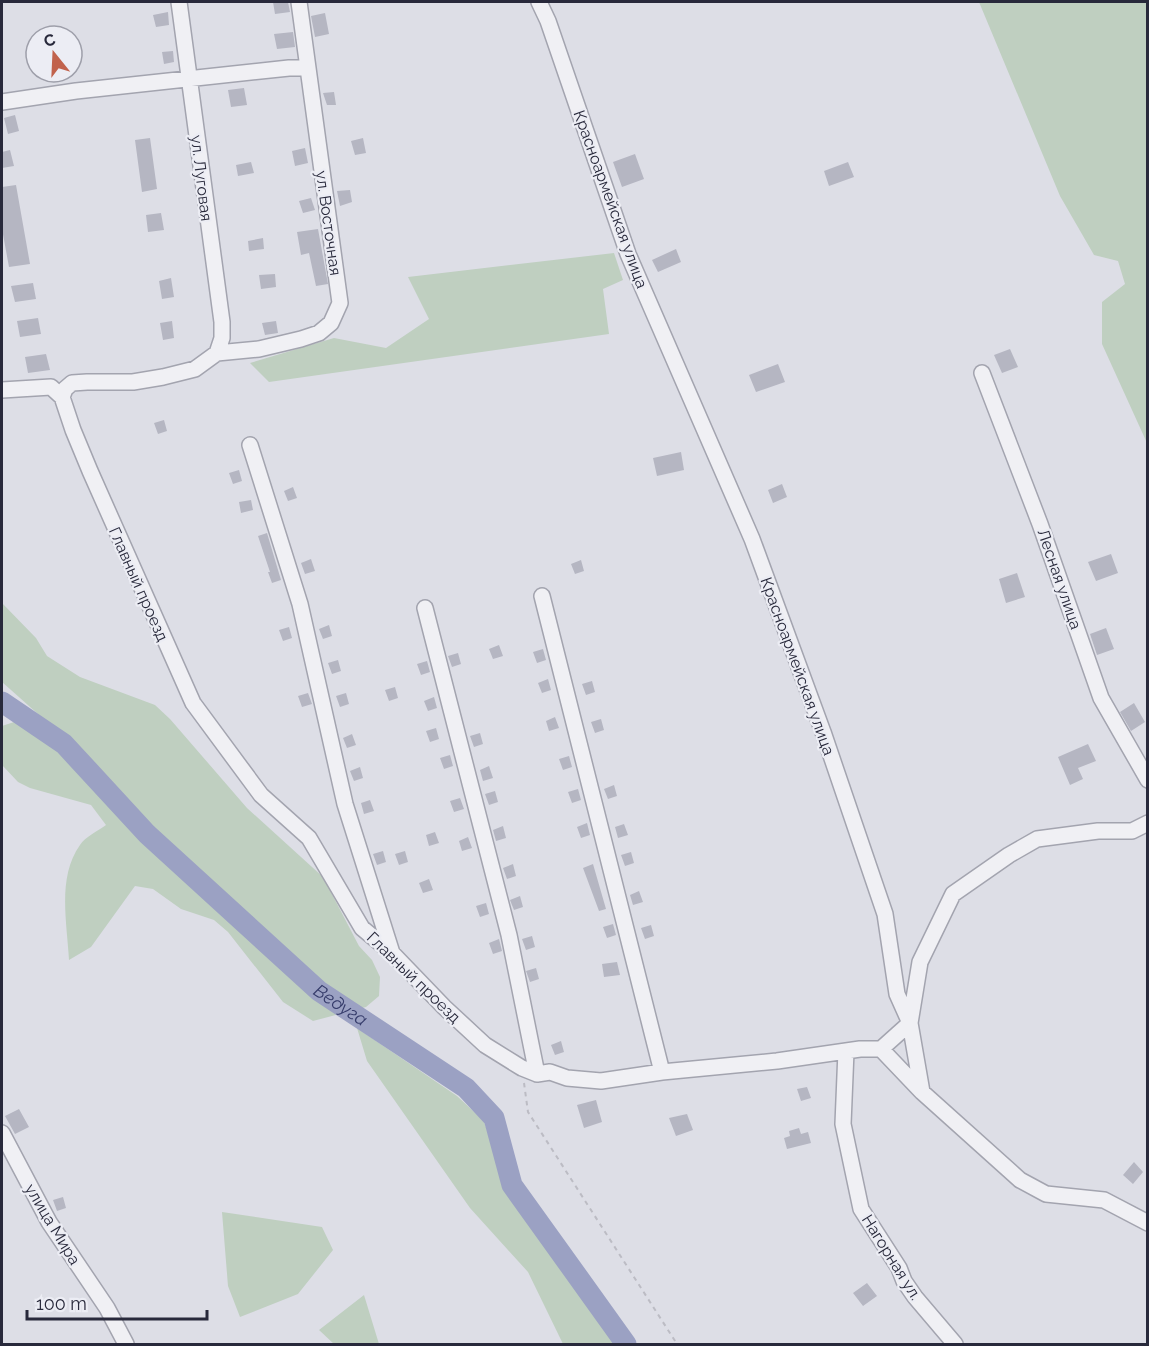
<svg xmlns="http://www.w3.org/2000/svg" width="1149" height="1346" viewBox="0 0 1149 1346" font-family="Raleway,sans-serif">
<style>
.green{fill:#bfcfc0}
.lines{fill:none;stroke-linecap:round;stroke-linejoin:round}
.river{stroke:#9ba1c3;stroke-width:21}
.building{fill:#b5b6c2}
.minor-casing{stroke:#a3a4af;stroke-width:18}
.path{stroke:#bcbcc4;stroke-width:2;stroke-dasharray:4.5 4.5;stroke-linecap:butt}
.minor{stroke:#f0f0f4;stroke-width:15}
.labels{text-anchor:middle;stroke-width:4.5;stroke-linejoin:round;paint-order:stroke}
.street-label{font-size:16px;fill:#28293b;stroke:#ecedf4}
.water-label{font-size:18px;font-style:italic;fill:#363c6b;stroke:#ecedf4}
</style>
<rect width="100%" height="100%" fill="#dddee6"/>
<path class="green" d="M979,2H1147V443L1102,344V302L1125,284L1118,261L1094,255L1060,196Z
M614,253L623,280L603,289L609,334L269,382L250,363L334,338L386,348L429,319L408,277Z
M2,603L36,638L47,656L80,677L155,705L170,719L247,808L323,877L359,946L372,960L380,977L379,996L366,1007L313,1021L283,1002L228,932L214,920L181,909L153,889L135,886L91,947L69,960C67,923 57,877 80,845C85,837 98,831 106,825L91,805L30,788L18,782L2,765V726L38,714L2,682Z
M357,1028L457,1096L484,1121L503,1181L618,1344H563L528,1272L470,1208L367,1061Z
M222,1212L322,1227L333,1250L298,1294L240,1317L228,1286Z
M364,1295L379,1344H334L319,1330Z"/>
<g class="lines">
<path class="river" id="s1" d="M2,702L64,744L147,834L319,991L466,1088L494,1118L512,1185L626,1344"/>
</g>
<path class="building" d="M273,2H288L290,12L275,14Z
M168,12L169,25L156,27L153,15Z
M325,13L329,34L315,37L311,16Z
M293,32L295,47L277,49L274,34Z
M173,51L174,62L164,64L162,52Z
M244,88L247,105L231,107L228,90Z
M334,92L336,105H327L323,93Z
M15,115L19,131L8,134L4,118Z
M150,138L157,189L142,192L135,140Z
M363,138L366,153L355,155L351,141Z
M305,148L308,163L295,166L292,151Z
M10,150L14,166L2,168V152Z
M635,154L644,179L622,187L613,162Z
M251,162L254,173L238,176L236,165Z
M848,162L854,177L829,186L824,171Z
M16,185L30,264L9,267L2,229V187Z
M350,190L352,202L340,206L337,191Z
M311,198L315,210L303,213L299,201Z
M161,213L164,230L148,232L146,215Z
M318,229L328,284L316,286L309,253L301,255L297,232Z
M263,238L264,249L249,251L248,241Z
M676,249L681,262L658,272L652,260Z
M275,274L276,287L261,289L259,275Z
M171,278L174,297L162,299L159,281Z
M33,283L36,299L15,302L11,286Z
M38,318L41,334L20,337L17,321Z
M172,321L174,338L163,340L160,323Z
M276,321L278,333L265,335L262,323Z
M1010,349L1018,367L1002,373L994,355Z
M46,354L50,370L28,373L25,357Z
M778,364L785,382L756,392L749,375Z
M164,420L167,431L158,434L154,423Z
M681,452L684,470L657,476L653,458Z
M239,470L242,481L233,484L229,473Z
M782,484L787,497L773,503L768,490Z
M293,487L297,498L288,501L284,491Z
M251,500L253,510L241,513L239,502Z
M267,533L281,580L272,583L268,572H270L258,536Z
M1111,554L1118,573L1096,581L1088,562Z
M311,559L315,571L305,574L301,563Z
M581,560L584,571L575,574L571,564Z
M1017,573L1025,597L1006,603L999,579Z
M329,625L332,636L323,639L319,629Z
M289,627L292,638L283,641L279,630Z
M1106,628L1114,649L1097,655L1090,634Z
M499,645L503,656L493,659L489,649Z
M543,649L546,660L537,663L533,652Z
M458,653L461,664L452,667L448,656Z
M338,660L341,671L332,674L328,663Z
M427,661L430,672L421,675L417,664Z
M548,679L551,690L542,693L538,683Z
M592,681L595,692L586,695L582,684Z
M395,687L398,698L389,701L385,690Z
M308,693L312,704L302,707L298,696Z
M346,693L349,704L340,707L336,696Z
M434,697L437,708L428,711L424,701Z
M1134,703L1145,722L1131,731L1120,712Z
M555,717L559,728L549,731L546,721Z
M601,719L604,730L595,733L591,722Z
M436,728L439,739L430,742L426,731Z
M480,733L483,744L474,747L470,736Z
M352,734L356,745L347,748L343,738Z
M1088,744L1096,761L1078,768L1083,779L1070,785L1058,757Z
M450,755L453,766L444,769L440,758Z
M569,756L572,767L563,770L559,759Z
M489,766L493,778L483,781L480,770Z
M360,767L363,778L354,781L350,771Z
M614,785L617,796L608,799L604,789Z
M578,789L581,800L572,803L568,792Z
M495,791L498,802L489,805L485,794Z
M460,798L464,809L454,812L450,801Z
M370,800L374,811L364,814L361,803Z
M587,823L590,835L581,838L577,827Z
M624,824L628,835L618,838L615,827Z
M503,826L506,838L496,841L493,830Z
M435,832L439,843L429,846L426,835Z
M468,837L472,848L462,851L459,841Z
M383,851L386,862L377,865L373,854Z
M405,851L408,862L399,865L395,854Z
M631,852L634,863L625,866L621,855Z
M513,864L516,876L507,879L503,868Z
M593,864L606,909L599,911L583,868Z
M429,879L433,890L423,893L419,883Z
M639,891L643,902L633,905L630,895Z
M520,896L523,907L514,910L510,900Z
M486,903L489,914L480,917L476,906Z
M613,924L616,935L607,938L603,927Z
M651,925L654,936L645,939L641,928Z
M532,936L535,947L526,950L522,939Z
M499,939L502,951L493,954L489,943Z
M617,962L620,975L604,977L602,964Z
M536,968L539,979L530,982L526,971Z
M561,1041L564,1052L555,1055L551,1045Z
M807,1087L811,1098L801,1101L797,1089Z
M596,1100L602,1122L584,1128L577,1105Z
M19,1109L29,1127L15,1134L5,1116Z
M687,1114L693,1130L676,1136L669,1118Z
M799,1128L801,1134L808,1132L811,1143L787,1149L784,1138L790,1136L789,1131Z
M1134,1162L1143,1172L1133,1184L1123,1175Z
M63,1197L66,1208L57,1211L53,1200Z
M867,1283L877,1296L863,1306L853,1293Z"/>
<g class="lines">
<defs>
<path id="minor" d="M179,2L222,322V338L217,353
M539,2L548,21L628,254L752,539L823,732L885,914L897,994L910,1023L922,1092L1020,1180L1046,1194L1104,1200L1148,1223
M2,102L76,91L289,68H308
M982,373L1040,524L1101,698L1148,780
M2,390L51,387L62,397L65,389L72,383L87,382H133L163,377L195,369L217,353L259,349L301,339L319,333L331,323L340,303L299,2
M62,397L73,430L90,471L193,703L261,795L309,838L362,928L392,953L444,1007L485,1045L522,1068L537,1074L550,1072L567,1078L601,1081L662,1072L777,1061L860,1049H881L910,1023
M250,445L300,604L345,804L392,953
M542,596L662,1072
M425,608L509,935L537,1074
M910,1023L920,962L953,894L1009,855L1037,839L1098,831H1132L1148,823
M881,1049L922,1092
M846,1051L843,1124L861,1209L899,1268L904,1281L915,1297L955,1344
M2,1133L49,1222L107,1308L126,1344"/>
</defs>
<use href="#minor" class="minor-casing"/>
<path class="path" d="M524,1083L528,1112L677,1344"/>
<use href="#minor" class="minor"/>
</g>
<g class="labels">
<g class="street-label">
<text transform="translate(202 178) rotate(83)" y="6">ул. Луговая</text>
<text transform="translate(611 199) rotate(70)" y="6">Красноармейская улица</text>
<text transform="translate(329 223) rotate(82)" y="6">ул. Восточная</text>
<text transform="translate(1060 579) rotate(71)" y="6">Лесная улица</text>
<text transform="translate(139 584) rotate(66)" y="6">Главный проезд</text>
<text transform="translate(798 666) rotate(70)" y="6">Красноармейская улица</text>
<text transform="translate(414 977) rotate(44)" y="6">Главный проезд</text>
<text transform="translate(53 1224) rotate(59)" y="6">улица Мира</text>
<text transform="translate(892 1257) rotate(58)" y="6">Нагорная ул.</text>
</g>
<g class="water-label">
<text dy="6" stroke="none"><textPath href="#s1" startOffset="456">Ведуга</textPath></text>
</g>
</g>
<rect width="1149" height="1346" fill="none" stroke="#28293b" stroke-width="6"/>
<g transform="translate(54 54) rotate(342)"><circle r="28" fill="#ecedf4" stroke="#9e9faa" stroke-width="1.5"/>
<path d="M0-4.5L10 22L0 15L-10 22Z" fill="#c1624c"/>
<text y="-9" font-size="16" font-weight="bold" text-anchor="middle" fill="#28293b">С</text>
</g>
<path d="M27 1310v9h180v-9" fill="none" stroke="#28293b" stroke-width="3"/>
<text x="36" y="1310" font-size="18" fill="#28293b" stroke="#ecedf4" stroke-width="4.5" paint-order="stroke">100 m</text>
</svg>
